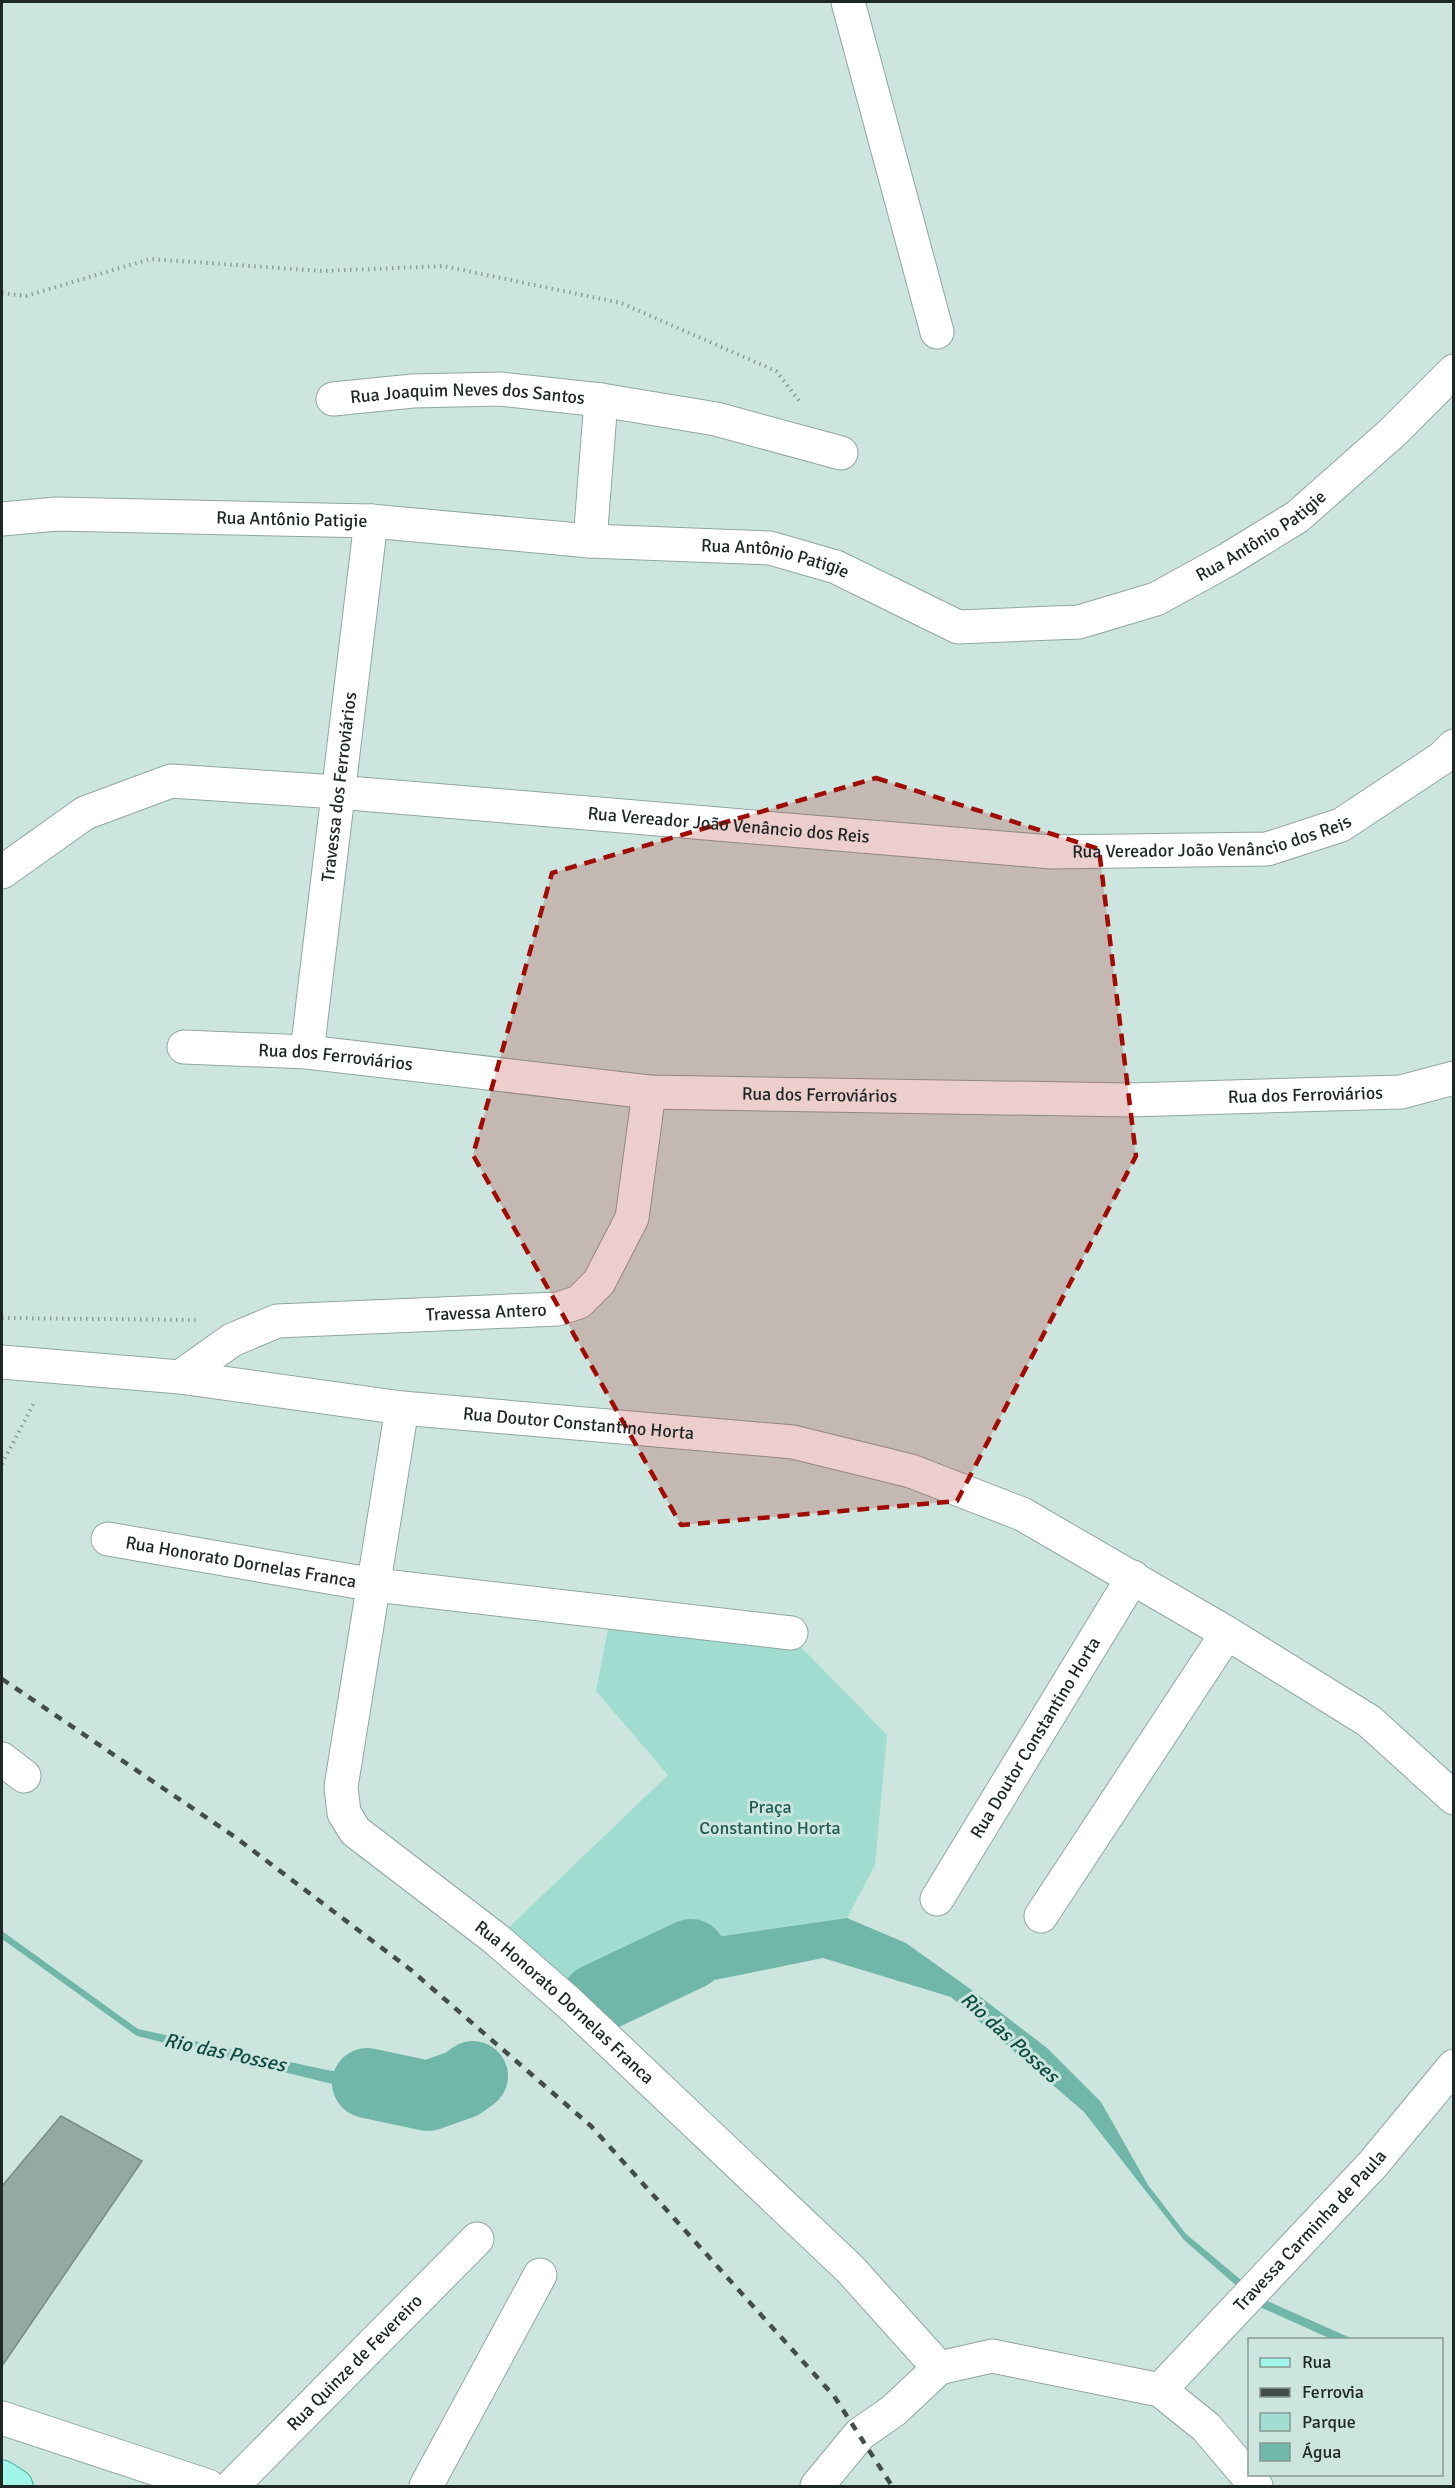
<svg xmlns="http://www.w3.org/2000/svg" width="1455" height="2488" viewBox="0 0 1455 2488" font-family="Signika,sans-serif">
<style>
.green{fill:#a0ddd0}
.water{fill:#71b7a9}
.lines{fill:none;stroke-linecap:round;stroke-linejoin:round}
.river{stroke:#71b7a9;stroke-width:70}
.building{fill:#92a9a4;stroke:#778d88;stroke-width:1.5}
.minor-casing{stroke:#90a7a1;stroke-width:35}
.major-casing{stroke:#49aa99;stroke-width:35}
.path{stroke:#8ea09c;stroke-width:4;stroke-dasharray:1.5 4.5;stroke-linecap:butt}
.minor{stroke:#fff;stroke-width:33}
.major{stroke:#a0f6e8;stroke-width:33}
.rail{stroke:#424e4b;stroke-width:4.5;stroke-dasharray:8 8;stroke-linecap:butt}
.marked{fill:#a20b02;fill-opacity:0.2;stroke:#a20b02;stroke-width:4.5;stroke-dasharray:12 8;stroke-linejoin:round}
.labels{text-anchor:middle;stroke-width:6;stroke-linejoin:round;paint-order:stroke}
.street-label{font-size:18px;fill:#1e2725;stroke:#cde5df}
.park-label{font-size:18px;fill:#235d53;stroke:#cde5df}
.water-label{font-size:20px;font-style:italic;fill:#0e4c43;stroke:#cde5df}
</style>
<rect width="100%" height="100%" fill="#cde5df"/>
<path class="green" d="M609,1624L800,1646L887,1735L875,1865L847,1918L695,1940L656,1956L597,1986L577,1993L505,1931L668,1775L596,1691Z"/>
<path class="water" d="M847,1918L906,1943L969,1988L1047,2048L1101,2102L1148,2185L1186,2234L1265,2300L1353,2339H1331L1262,2308L1184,2240L1084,2112L951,1997L823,1958L695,1984L622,2018L597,1986L656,1956L695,1940Z
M2,1931L138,2029L327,2070L424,2085L459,2080L467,2089L434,2109L137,2036L2,1939Z"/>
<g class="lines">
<path class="river" d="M596,1999L691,1954
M367,2083L428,2096L462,2084L473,2076"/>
</g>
<path class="building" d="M61,2116L142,2161L2,2366V2186Z"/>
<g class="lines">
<defs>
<g id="minor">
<path d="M848,2L937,332"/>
<path id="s1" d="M333,399L413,391L500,389L601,400L716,419L841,453"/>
<path id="s2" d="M2,519L57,514L371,521L590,541L770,548L836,567L958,627L1079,622L1156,599L1227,560L1297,517L1392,433L1454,371"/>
<path d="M590,541L601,400"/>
<path id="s3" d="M2,872L85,813L171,781L337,792L1051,852L1267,849L1341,825L1442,758L1454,746"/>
<path id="s4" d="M184,1047L307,1052L649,1092L1129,1100L1401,1092L1454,1078"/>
<path id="s5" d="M307,1052L371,521"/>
<path id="s6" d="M2,1362L180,1377L402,1408L793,1442L911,1471L1022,1514L1227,1633L1369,1721L1454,1798"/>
<path id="s7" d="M180,1377L232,1340L277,1321L558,1309L579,1302L599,1282L632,1218L649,1092"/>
<path id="s8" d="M402,1408L341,1787L344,1813L355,1831L496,1939L568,2002L850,2269L939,2368"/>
<path id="s9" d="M108,1539L375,1585L791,1633"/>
<path d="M2,1759L24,1776"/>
<path id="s10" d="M937,1899L1133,1577"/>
<path d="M1041,1916L1227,1633"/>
<path id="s11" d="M1160,2390L1373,2164L1454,2066"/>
<path d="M2,2418L208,2486"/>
<path id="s12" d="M232,2486L477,2239"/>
<path d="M426,2486L540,2275"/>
<path d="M817,2486L860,2434L893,2411L939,2368L992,2356L1160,2390L1206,2427L1256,2486"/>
</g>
<path id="major" d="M2,2477L16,2486"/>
</defs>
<use href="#minor" class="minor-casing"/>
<use href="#major" class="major-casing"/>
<path class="path" d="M2,293L26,296L150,259L323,271L443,266L621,303L776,371L801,403
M2,1318L196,1320
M2,1464L35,1401"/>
<use href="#minor" class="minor"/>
<use href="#major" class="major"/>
<path class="rail" d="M2,1679L235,1837L411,1970L591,2126L834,2396L892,2486"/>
</g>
<path class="marked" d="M876,778L1099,849L1136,1156L957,1501L681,1525L473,1155L552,873Z"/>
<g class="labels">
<g class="street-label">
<text dy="6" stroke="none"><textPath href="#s1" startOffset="135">Rua Joaquim Neves dos Santos</textPath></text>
<text dy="6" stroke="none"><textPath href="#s2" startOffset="290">Rua Antônio Patigie</textPath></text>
<text dy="6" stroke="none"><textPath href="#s2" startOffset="1298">Rua Antônio Patigie</textPath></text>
<text dy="6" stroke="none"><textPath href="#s2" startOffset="776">Rua Antônio Patigie</textPath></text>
<text dy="6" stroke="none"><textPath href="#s5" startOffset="267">Travessa dos Ferroviários</textPath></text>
<text dy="6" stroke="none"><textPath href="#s3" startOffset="753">Rua Vereador João Venâncio dos Reis</textPath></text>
<text dy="6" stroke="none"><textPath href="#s3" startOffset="1239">Rua Vereador João Venâncio dos Reis</textPath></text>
<text dy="6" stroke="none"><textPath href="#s4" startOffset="152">Rua dos Ferroviários</textPath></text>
<text dy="6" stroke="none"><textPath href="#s4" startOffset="638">Rua dos Ferroviários</textPath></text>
<text dy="6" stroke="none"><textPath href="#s4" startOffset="1124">Rua dos Ferroviários</textPath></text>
<text dy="6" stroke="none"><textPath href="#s7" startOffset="322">Travessa Antero</textPath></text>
<text dy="6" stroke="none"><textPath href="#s6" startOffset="580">Rua Doutor Constantino Horta</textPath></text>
<text dy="6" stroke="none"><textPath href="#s9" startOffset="135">Rua Honorato Dornelas Franca</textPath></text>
<text dy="6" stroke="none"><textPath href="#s10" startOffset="189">Rua Doutor Constantino Horta</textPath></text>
<text dy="6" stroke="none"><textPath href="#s8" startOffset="702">Rua Honorato Dornelas Franca</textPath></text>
<text dy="6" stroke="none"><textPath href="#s11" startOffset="219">Travessa Carminha de Paula</textPath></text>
<text dy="6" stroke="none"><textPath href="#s12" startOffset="174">Rua Quinze de Fevereiro</textPath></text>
</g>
<g class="park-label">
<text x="770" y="1813">Praça<tspan x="770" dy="21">Constantino Horta</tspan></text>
</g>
<g class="water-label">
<text transform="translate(1010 2037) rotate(42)" y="7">Rio das Posses</text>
<text transform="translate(225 2052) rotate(12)" y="7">Rio das Posses</text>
</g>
</g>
<rect width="1455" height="2488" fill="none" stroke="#1e2725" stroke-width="6"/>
<rect x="1248" y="2338" width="195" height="138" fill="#cde5df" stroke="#879995" stroke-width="1.5"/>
<rect x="1260" y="2358" width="30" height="9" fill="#a0f6e8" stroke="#879995" stroke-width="1.5"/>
<text x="1302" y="2368" font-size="18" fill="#1e2725">Rua</text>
<rect x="1260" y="2388" width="30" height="9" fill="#424e4b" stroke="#879995" stroke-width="1.5"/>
<text x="1302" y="2398" font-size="18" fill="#1e2725">Ferrovia</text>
<rect x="1260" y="2413" width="30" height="18" fill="#a0ddd0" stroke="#879995" stroke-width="1.5"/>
<text x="1302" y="2428" font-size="18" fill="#1e2725">Parque</text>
<rect x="1260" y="2443" width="30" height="18" fill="#71b7a9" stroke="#879995" stroke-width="1.5"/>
<text x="1302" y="2458" font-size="18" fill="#1e2725">Água</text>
</svg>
